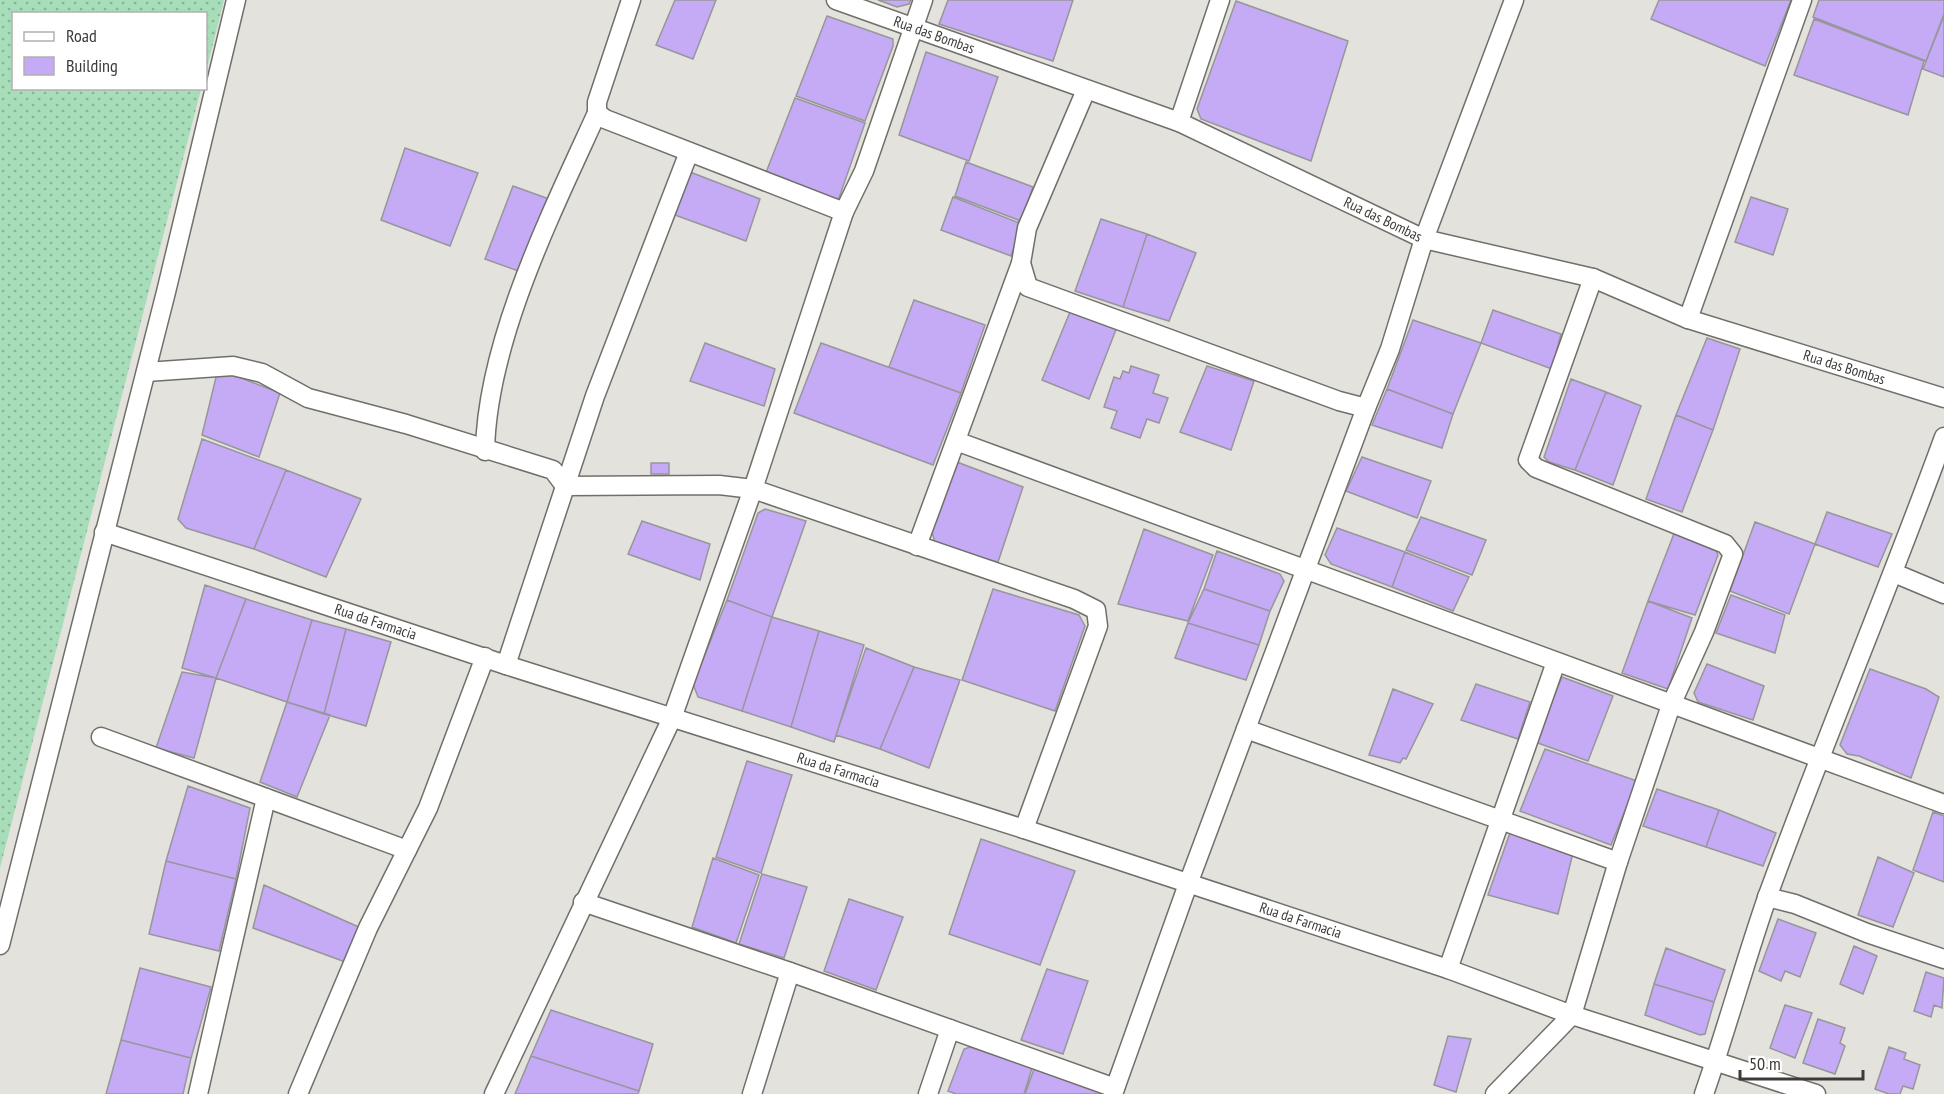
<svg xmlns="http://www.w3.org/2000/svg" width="1944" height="1094" viewBox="0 0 1944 1094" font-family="'PT Sans Narrow',sans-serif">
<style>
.garden{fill:url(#garden-dots)}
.building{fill:#c5aaf6;stroke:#97969b;stroke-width:1.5}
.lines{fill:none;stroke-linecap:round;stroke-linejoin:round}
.minor-casing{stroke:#716f6a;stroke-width:21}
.minor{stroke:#fff;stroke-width:18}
.labels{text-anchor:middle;stroke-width:4.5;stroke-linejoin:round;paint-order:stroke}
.street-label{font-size:15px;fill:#3c3b39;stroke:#fff}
</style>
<defs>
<pattern id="garden-dots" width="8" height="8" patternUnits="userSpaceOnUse" patternTransform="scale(1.5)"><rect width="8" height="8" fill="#a7ddb8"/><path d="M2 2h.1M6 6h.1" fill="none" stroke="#89b497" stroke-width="1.8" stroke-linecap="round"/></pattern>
</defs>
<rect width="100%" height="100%" fill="#e4e2dc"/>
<path class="garden" d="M0,0H224L206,72V14H14V88L201,89L0,868Z"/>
<path class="building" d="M675,0H716L693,59L656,45Z
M878,0H911L909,4L897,7Z
M948,0H1073L1053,61L939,24Z
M1659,0H1791L1765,66L1651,19Z
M1819,0H1944V14L1926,61L1813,17Z
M1236,1L1348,41L1311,161L1201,119L1197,109Z
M827,16L893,39V46L865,121L796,96Z
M1944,16V77L1923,69Z
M1814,19L1924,61L1908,115L1794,75Z
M926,52L998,77L969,161L899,135Z
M795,98L865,123L839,198L832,200L765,175Z
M405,148L478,173L450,246L381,220Z
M966,162L1033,187L1021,221L955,196Z
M690,172L760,199L746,241L675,215Z
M513,186L549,199L521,272L485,259Z
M953,197L1022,224L1011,256L941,230Z
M1751,197L1788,209L1773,255L1735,242Z
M1101,219L1147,234L1123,307L1075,291Z
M1147,234L1196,253L1169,321L1123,307Z
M914,300L985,325L961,393L889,367Z
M1493,310L1561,334L1552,369L1481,343Z
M1070,312L1117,327L1089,399L1042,380Z
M1413,320L1481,343L1453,414L1387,389Z
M1707,338L1740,349L1713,430L1676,415Z
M705,343L775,369L764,406L690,381Z
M821,343L961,393L933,465L794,413Z
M1131,366L1159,375L1153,393L1168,398L1159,423L1147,419L1140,438L1111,428L1117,411L1104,407L1114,377L1120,379L1123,371L1129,373Z
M1207,366L1254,381L1231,450L1180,432Z
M223,371L280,393L259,457L202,435L217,373Z
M1571,379L1606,392L1575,470L1549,462L1544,457Z
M1387,389L1453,414L1442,448L1372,425Z
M1606,392L1641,406L1613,485L1575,470Z
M1676,415L1713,430L1682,512L1646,499Z
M202,439L286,470L254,549L186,528L178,519Z
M1362,457L1431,481L1417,518L1346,491Z
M957,462L1023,487L998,562L936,546L932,532Z
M651,463H669V474H651Z
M286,470L361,499L326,577L254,549Z
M765,509L806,521L772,617L727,600L758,513Z
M1827,512L1892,534L1878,567L1815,544Z
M1421,517L1486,540L1472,575L1406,550Z
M642,521L710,544L700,580L628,554Z
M1755,522L1815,544L1789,614L1730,591Z
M1337,528L1405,552L1392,587L1331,564L1325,555Z
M1144,529L1213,555L1188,621L1118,604Z
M1675,531L1715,548L1718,555L1695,615L1648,601Z
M1217,551L1280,574L1284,581L1270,611L1204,589Z
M1405,552L1469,577L1453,611L1392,587Z
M205,585L246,599L216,678L182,668Z
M993,589L1079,615L1085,626L1055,711L962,680Z
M1204,589L1270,611L1259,645L1188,623Z
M1731,595L1785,615L1775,653L1716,633Z
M246,599L312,620L287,702L216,678Z
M727,600L772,617L742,711L698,697L693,684Z
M1648,601L1692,618L1668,689L1622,673Z
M772,617L819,631L791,727L742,711Z
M312,620L346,629L324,714L287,702Z
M1188,623L1259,645L1246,680L1175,658Z
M346,629L391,642L366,726L324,714Z
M819,631L864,645L834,742L791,727Z
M866,648L914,667L880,749L836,735Z
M1707,664L1764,686L1753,720L1698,702L1694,693Z
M914,667L960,680L929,768L880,749Z
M1870,669L1926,689L1939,697L1911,778L1859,756L1847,754L1840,745Z
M182,672L216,678L194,758L156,748Z
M1562,677L1613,696L1588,761L1535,742Z
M1476,684L1530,702L1518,739L1461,720Z
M1393,689L1433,704L1406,759L1403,758L1400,763L1369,755Z
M287,702L330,715L297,797L260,782Z
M1545,749L1637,781L1611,845L1520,811Z
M747,761L792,775L761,873L716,857Z
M188,786L250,808L236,879L166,861Z
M1657,789L1719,810L1706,847L1643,826Z
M1719,810L1776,833L1763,866L1706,847Z
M1933,812L1944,816V882L1913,870Z
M1511,830L1573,853L1558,914L1488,895Z
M981,839L1075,871L1040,965L949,934Z
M1878,857L1914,873L1893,927L1858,915Z
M713,858L759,875L736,943L692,927Z
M166,861L236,879L219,951L149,934Z
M762,874L807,887L784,958L739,944Z
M264,885L361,928L348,963L253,928Z
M849,899L903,917L876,990L824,971Z
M1778,919L1816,933L1800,977L1785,971L1781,981L1759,971Z
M1854,946L1877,956L1863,994L1840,984Z
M1666,948L1725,970L1714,1002L1654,984Z
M140,968L211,987L191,1058L121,1040Z
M1047,969L1088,981L1063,1054L1021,1040Z
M1926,972L1944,978L1942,1008L1934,1005L1931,1017L1914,1011Z
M1654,984L1714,1002L1705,1034L1700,1035L1645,1015Z
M1785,1005L1812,1013L1795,1058L1770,1048Z
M551,1010L653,1044L639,1091L531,1056Z
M1818,1019L1845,1028L1840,1043L1845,1046L1835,1074L1803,1063Z
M1448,1036L1471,1039L1456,1092L1434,1085Z
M121,1040L191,1058L183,1094H106Z
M970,1047L1032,1068L1024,1094H956L948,1091L964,1049Z
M1889,1047L1906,1053L1904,1059L1920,1065L1913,1089L1903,1086L1900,1094H1889L1875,1089Z
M531,1056L639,1091L638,1094H515Z
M1034,1069L1099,1090L1100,1094H1025Z"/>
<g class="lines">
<defs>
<g id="minor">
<path d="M631,0L597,102V113L605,119L844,212L864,171L923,0"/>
<path id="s1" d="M836,0L1179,122L1424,239L1593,278L1688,319L1944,398"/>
<path d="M1086,90L1027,228L1021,263L1028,287L1339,401L1366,408L1390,349L1424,239L1514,0"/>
<path d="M1179,122L1220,0"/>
<path d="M1688,319L1802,0"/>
<path d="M146,372L233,366L262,373L308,398L406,424L553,470L565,486L719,485L753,489L844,212"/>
<path d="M956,441L1944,804"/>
<path d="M485,451C487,341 552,212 597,113"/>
<path id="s2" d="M104,532L506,665L1024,829L1448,969L1572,1015L1816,1094"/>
<path d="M917,546L1021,263"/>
<path d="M1894,573L1944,594"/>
<path d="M506,665L595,396L689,152"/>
<path d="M1246,729L1618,862"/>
<path d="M101,737L407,850"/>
<path d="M1767,897L1795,904L1867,933L1944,959"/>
<path d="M583,902L790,972L1115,1088"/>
<path d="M0,945L166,292L236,0"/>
<path d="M1448,969L1556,662"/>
<path d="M198,1094L266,798"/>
<path d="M298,1094L368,928L428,808L485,657"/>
<path d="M494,1094L672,718L753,489L1074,599L1096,610L1098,626L1024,829"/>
<path d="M752,1094L790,972"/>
<path d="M928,1094L950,1029"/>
<path d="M1113,1094L1188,884L1366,408"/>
<path d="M1495,1094L1572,1015L1618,862L1671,705L1704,632L1733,554L1725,544L1536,468L1528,460L1593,278"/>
<path d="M1704,1094C1727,1028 1745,961 1768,895C1824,741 1888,591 1944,437"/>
</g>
</defs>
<use href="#minor" class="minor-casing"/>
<use href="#minor" class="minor"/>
</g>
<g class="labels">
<g class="street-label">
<text dy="5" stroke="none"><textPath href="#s1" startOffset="104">Rua das Bombas</textPath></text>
<text dy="5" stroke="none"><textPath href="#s1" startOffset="590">Rua das Bombas</textPath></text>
<text dy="5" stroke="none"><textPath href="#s1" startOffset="1076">Rua das Bombas</textPath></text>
<text dy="5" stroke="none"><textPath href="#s2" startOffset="286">Rua da Farmacia</textPath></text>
<text dy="5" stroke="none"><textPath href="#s2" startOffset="772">Rua da Farmacia</textPath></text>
<text dy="5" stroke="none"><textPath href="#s2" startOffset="1258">Rua da Farmacia</textPath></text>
</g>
</g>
<rect x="12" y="12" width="195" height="78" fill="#ffffff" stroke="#b1b1b0" stroke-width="1.5"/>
<rect x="24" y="32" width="30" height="9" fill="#ffffff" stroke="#b1b1b0" stroke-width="1.5"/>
<text x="66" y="42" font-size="18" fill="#3c3b39">Road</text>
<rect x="24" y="57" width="30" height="18" fill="#c5aaf6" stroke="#b1b1b0" stroke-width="1.5"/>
<text x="66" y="72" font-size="18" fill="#3c3b39">Building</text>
<path d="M1740 1070v9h123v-9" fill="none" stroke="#3c3b39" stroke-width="3"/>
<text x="1749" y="1070" font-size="18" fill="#3c3b39" stroke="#ffffff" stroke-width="4.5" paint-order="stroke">50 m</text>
</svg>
